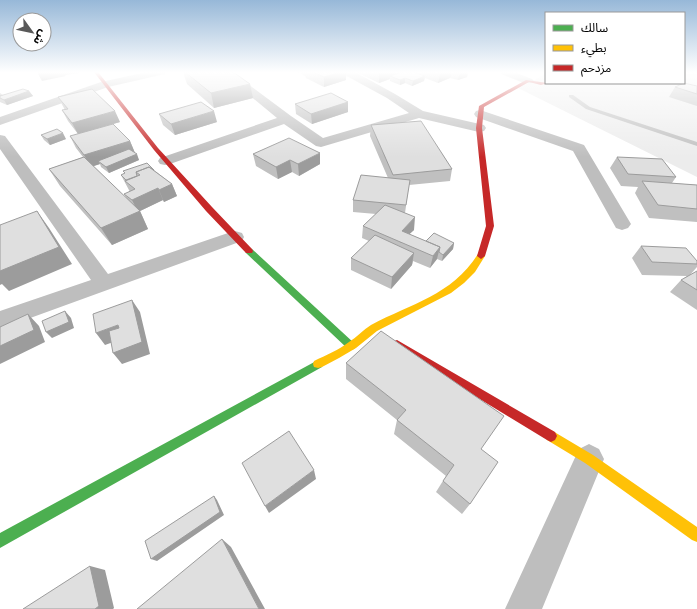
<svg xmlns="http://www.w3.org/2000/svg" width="697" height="609" viewBox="0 0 697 609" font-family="Barlow,'Noto Sans Arabic',sans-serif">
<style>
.green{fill:#ececec}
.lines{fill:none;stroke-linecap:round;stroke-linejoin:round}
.stream{fill:#bfbfbf;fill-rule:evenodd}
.street{fill:#bebebe;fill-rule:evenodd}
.fast{fill:#4caf50;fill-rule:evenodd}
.slow{fill:#ffc107;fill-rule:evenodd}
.jam{fill:#c62828;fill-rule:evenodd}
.wall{fill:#c0c0c0}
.shaded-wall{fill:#9c9c9c}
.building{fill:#dfdfdf;stroke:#9c9c9c}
</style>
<rect width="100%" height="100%" fill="#fff"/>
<path class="green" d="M684,72H697V177L518,88L546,74V83H684Z"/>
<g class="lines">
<path class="stream" d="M569,95H573L590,107L697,142V146L586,109L569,97Z"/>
<path class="street" d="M147,72H166L165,74L108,87L0,125V117L101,82Z
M221,72H232L291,116L323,138L409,113L387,98L343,74L342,72H355L395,94L423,111L484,125L486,128L484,131L479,132L419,118L321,147L316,146L284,124L170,164L165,165L160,164L158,161L160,158L277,118Z
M500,72H514L532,79L534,81L532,83H524L501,74Z
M480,110L584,145L631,224L628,228L622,230L616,228L573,151L476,117L474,114L476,111Z
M0,135L5,136L108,274L228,233L235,231L242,233L244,237L242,241L0,329V311L91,280L0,149Z
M589,444L599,449L604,459L542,609H505L579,449Z"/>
<path class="fast" d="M249,248L252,249L354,343L356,346L354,349L351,350L348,349L246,253L245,251Z
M318,360L322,361L323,364L322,367L0,548V533Z"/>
<path class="slow" d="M481,253L485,256L475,272L464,283L451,293L377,331L356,348L339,358L322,367L318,368L314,367L313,364L314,361C326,355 339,350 349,342C357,337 363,330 371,325C412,303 451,296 478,254Z
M551,430L593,455L697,527V542L692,540L585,463L547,440L545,436L547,432Z"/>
<path class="jam" d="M94,72H98L158,148L212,207L252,249L253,251L252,253H246L206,211L154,150Z
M526,80L548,83L541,85L529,82L484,107L482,128L494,226L485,256L481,259L477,256L486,226L476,128L479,106Z
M397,340L555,432L557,436L555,440L551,442L547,440L394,347L392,344L394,341Z"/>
</g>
<path class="wall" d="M183,72H233L250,84L253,98L214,108L187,84Z
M298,72H346V80L324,87L306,78L305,76Z
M356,72H415L420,74L421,72H468L467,77L458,80L450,78L438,83L425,78L424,81L412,86L405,83L400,85L390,81V79L379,83Z
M697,86V106L669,97L675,87Z
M29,91L33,96L7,105L0,102V93L3,95Z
M58,97L120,122L78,134L68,121L62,110H65Z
M348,102V112L312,124L296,114L295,104Z
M159,114L217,122L175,135L163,125Z
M371,125L452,169L450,181L409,185L405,213L414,230L409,234L426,241L454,243L453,249L442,261L437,259L430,268L413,261L412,265L391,289L351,270V258L369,241L362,238L363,226L376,214L353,212V200L388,178L370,136Z
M41,135L66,139L50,145L44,140Z
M70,136L130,141L135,153L139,160L109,173L101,167L100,164L93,166L127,199L124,194L130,192L121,175L125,173L123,171L154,170L172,184L177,196L164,202L163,200L140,211L148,229L112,245L60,186L49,169L83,157L76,148Z
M253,154L320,164L299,176L292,172L278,179L256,166Z
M617,157L676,177L672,183L697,185V222L649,218L635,193L638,187L621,186L610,168Z
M641,246L697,261V267L690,275L697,271V310L670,292L681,280L687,276L642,275L632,258Z
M346,363L481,449L470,504L462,514L436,492L446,476L394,434L397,420L346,379Z"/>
<path class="shaded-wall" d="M37,72H80V73L65,75L66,76L42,81Z
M341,72H346V80L324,87V77Z
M383,72H396V75L390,76V79L379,83V73Z
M442,72H452L450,78L438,83L440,73Z
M460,72H468L467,77L458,80Z
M425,76L424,81L412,86L413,81Z
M405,78V83L400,85V80Z
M250,84L253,98L214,108L211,93Z
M29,91L33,96L7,105L4,100L0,98V95H3L6,99Z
M348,102V112L312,124L311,114Z
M115,111L120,122L78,134L72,123Z
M214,111L217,122L175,135L171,124Z
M63,133L66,139L50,145L47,139Z
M130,141L135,153L98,161L100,164L91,167L84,155Z
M320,153V164L299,176L298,164Z
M137,154L139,160L109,173L106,167Z
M290,160L292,172L278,179L276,167Z
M172,184L177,196L164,202L159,190Z
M158,188L163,200L138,212L132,200Z
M37,211L49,228L72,264L9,291L2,284L0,285V271Z
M140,211L148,229L112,245L101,228Z
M415,217L414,230L400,243L402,231Z
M454,243L453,249L442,261L443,255Z
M440,247L437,259L430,268L433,256Z
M414,253L412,265L391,289L392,277Z
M132,300L140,312L150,354L122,364L113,353Z
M65,311L71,318L74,328L52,338L46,332Z
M28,314L39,326L45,342L0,364V346Z
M118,325L127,337L105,345L96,333Z
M314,470L316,479L269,513L265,506Z
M214,496L217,500L224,515L157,561L151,559Z
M222,539L231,547L265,609H259Z
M90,566L105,570L114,608L113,609H95Z"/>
<path class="building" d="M185,72H233L250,84L211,93Z
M312,72H341L324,77Z
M402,72H414L425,76L413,81L405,78L400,80L390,76Z
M684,83L697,86V94L675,87Z
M23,89L29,91L4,100L0,98V96Z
M92,89L115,111L72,123L62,110L68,109L58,97Z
M331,93L348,102L311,114L295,104Z
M201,102L214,111L171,124L159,114Z
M421,121L452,169L393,175L371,125Z
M113,124L130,141L84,155L70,136Z
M57,129L63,133L47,139L41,135Z
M289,138L320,153L298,164L290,160L276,167L253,154Z
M129,149L137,154L106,167L98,161Z
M84,157L140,211L101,228L49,169Z
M617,157L662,159L676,177L628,174Z
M147,163L154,170L149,167L136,172L137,176L126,180L121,175L125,173L123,171Z
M149,167L172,184L159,190L158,188L132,200L124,194L135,189L125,181L140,175L136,172Z
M361,175L410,180L406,205L353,200Z
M642,181L697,185V209L658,205Z
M385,205L415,217L402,231L440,247L433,256L363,226Z
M37,211L59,247L0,271V225Z
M434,233L454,243L443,255L439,252L440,247L426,241Z
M375,235L414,253L392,277L351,258Z
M641,246L686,248L697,261V264L652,262Z
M697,271V290L681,280Z
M132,300L142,342L113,353L109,331L119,328L118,325L96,333L93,314Z
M65,311L69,322L46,332L42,321Z
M28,314L34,330L0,346V327Z
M381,331L504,416L481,449L498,462L470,504L443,481L454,465L397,420L406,410L346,363Z
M289,431L314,470L265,506L242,463Z
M214,496L220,512L151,559L145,541Z
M222,539L259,609H137Z
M90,566L99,606L95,609H23Z"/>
<linearGradient id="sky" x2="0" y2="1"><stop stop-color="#97b8d8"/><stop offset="0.46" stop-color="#fff"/><stop offset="1" stop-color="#fff" stop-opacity="0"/></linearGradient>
<rect width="697" height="157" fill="url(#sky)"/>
<rect x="545" y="12" width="140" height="72" fill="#ffffff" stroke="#999999"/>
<rect x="553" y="25" width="20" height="6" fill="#4caf50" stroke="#999999"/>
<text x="581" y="32" font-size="12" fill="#000000">سالك</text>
<rect x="553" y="45" width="20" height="6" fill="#ffc107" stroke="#999999"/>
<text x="581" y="52" font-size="12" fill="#000000">بطيء</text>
<rect x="553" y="65" width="20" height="6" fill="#c62828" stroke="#999999"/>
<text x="581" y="72" font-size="12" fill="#000000">مزدحم</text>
<g transform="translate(32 32) rotate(123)"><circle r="19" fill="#ffffff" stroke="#999999"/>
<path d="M0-3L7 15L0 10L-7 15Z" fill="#595959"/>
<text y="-6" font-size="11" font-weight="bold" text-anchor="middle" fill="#000000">ش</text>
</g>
</svg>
